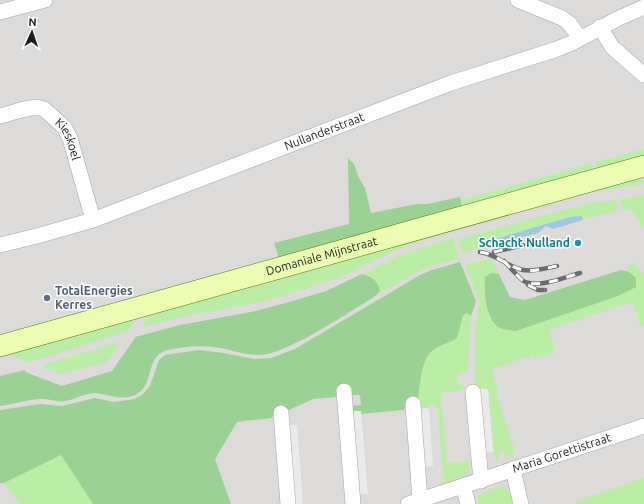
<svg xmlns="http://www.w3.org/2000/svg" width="644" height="504" viewBox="0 0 644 504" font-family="Ubuntu,sans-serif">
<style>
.residential{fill:#dcdbda}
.grass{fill:#bceda6}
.forest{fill:#9cd195}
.parking{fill:#eaeaea}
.water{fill:#a1c6e0}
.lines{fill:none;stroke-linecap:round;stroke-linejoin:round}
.minor-casing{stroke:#a5a5a5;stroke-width:16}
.secondary-casing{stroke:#577900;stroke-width:22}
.minor{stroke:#fff;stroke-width:15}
.secondary{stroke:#ecfdb3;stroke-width:21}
.rail-casing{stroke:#6c6c6c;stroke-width:4.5}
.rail{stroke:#fff;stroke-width:3;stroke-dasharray:9;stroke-linecap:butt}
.culture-dot{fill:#0f9aa8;stroke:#fff;stroke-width:1.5}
.service-dot{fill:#5c6f8a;stroke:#fff;stroke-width:1.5}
.labels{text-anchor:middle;stroke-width:3;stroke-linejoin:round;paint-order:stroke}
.street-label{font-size:12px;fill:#1e1e1e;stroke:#fff}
.culture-label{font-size:12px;font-weight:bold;fill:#0d838f;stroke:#fff;text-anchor:end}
.service-label{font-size:12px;font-weight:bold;fill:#4e5e75;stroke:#fff;text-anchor:start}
</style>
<rect width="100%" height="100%" fill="#efede3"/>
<path class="residential" d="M0,0H644V504H0Z"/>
<path class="grass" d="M644,149V155L597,168L596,162Z
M593,163L592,170L462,206L461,200Z
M629,180H644V184L584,193L451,230L402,247L339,278L286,295L261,302L190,315L142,327L149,315Z
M644,195V229L631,209L624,211L620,199Z
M616,200L619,210L583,220L582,216L570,217L492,240L491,242L492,245L462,253L458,239L588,203Z
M453,238L459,259L434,265L419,271L374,297L380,291L373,277L362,274L402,254Z
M491,258L499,274L491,273L486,302L601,301L618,296L629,272L624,271L633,263L644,273V325L641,326L632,302L549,330L556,352L535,359L533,355L492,369L494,375L493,376L499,394L497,396L516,454L506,457L504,451L498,453L499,460L495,461L488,390L487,389H478L475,388V326L480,302L465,265Z
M467,313L471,316L468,369L467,371L457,375C457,380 459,383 463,386L464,390L441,393L447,463L470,461C471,479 458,478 444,483L437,405H427V408L418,409C417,395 421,360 432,351C439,346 449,343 457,338L463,315Z
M136,318L128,331L53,355L27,362L9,354Z
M121,341L111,357L107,362L61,374L40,366Z
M61,455L93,504H20L4,483Z
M644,478V504H576V501Z
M500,487H504L511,493L513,504H478C476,491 491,490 500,487Z"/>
<path class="forest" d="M348,158L354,164L359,178L365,188L371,213L417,204H427L460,197L462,206L279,258L274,243L349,224Z
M460,262L476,301L471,316L467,313L463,315L457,338C450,343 439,345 432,351C421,359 419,390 418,404L404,408V410L361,414V411H351V406L361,405L360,395H336V397L313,399L276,416H272V418L237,422L215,459L231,504H93L61,455L4,483H0V410L40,404L62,406L95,398L114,402L135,399L143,394L150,386L159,360L165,355L171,354L199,350L224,353L254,359L271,358L295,349L420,275L432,270Z
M621,270L629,272L636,278V287L618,296L516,331C511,330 502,330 498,327C485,316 484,293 485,277L491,273L499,274L510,297L525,300Z
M362,274C373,277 377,280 380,291L374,297C349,312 285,356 258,355C245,355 232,350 220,348C203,345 185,346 168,350C145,355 155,384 137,394C123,402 109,394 95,393C85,393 76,399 66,401C57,403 48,398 39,399C26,400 13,404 0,406V376L25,370V372L62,386L112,371L135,338V337L180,325L251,312L286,303L326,291Z"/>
<path class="parking" d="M478,389H487L488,390L493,452L483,453Z
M427,408L429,410L433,466L422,467L418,409Z
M351,411H361L368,494H358Z
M287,425H297L303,504H293Z"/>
<path class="water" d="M582,216L583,220L553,229L546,226L538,233L492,245L491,242L492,240L570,217Z"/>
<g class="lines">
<defs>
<g id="minor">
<path d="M518,0L562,18L569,23L580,38"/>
<path d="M0,12L45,0"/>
<path d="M600,27L612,47L644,75"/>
<path id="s1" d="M0,116C13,113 32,104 44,109L64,127L70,138L93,220"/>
<path id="s2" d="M0,245L37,236L93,220L451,83L557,49L574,42L619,18L644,7"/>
<path d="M344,391L353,504"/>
<path d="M473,392L481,481"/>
<path d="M413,404L420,500"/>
<path d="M281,413L288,504"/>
<path d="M513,470L521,504"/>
<path d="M463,486L468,504"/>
<path id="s3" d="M408,504L644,426"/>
</g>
<g id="secondary">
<path id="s4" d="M0,346L644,166"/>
</g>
</defs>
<use href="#minor" class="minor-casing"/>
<use href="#secondary" class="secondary-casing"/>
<use href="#minor" class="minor"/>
<use href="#secondary" class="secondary"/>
<defs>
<path id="rail" d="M480,252C496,254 508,267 523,270C534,272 546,268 557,266
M494,252L523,245
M504,261C510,268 516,274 522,280C536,290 565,277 580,273
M528,285L538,290H545"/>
</defs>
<use href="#rail" class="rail-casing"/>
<use href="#rail" class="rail"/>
</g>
<circle class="culture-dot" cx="578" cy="243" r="4"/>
<circle class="service-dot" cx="47" cy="298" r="4"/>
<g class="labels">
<g class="street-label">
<text dy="4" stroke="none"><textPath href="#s2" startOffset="344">Nullanderstraat</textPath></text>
<text dy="4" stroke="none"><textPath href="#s1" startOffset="85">Kieskoel</textPath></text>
<text dy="4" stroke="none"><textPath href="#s4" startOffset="334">Domaniale Mijnstraat</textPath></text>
<text dy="4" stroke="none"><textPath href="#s3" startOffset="162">Maria Gorettistraat</textPath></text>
</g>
<g class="culture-label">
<text x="570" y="247">Schacht Nulland</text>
</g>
<g class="service-label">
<text x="55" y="295">TotalEnergies<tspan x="55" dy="14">Kerres</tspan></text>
</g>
</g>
<g transform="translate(32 32) rotate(3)" stroke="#ffffff" stroke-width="3" paint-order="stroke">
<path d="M0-3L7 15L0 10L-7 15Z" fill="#1e1e1e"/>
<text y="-6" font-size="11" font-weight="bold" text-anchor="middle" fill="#1e1e1e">N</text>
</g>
</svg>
